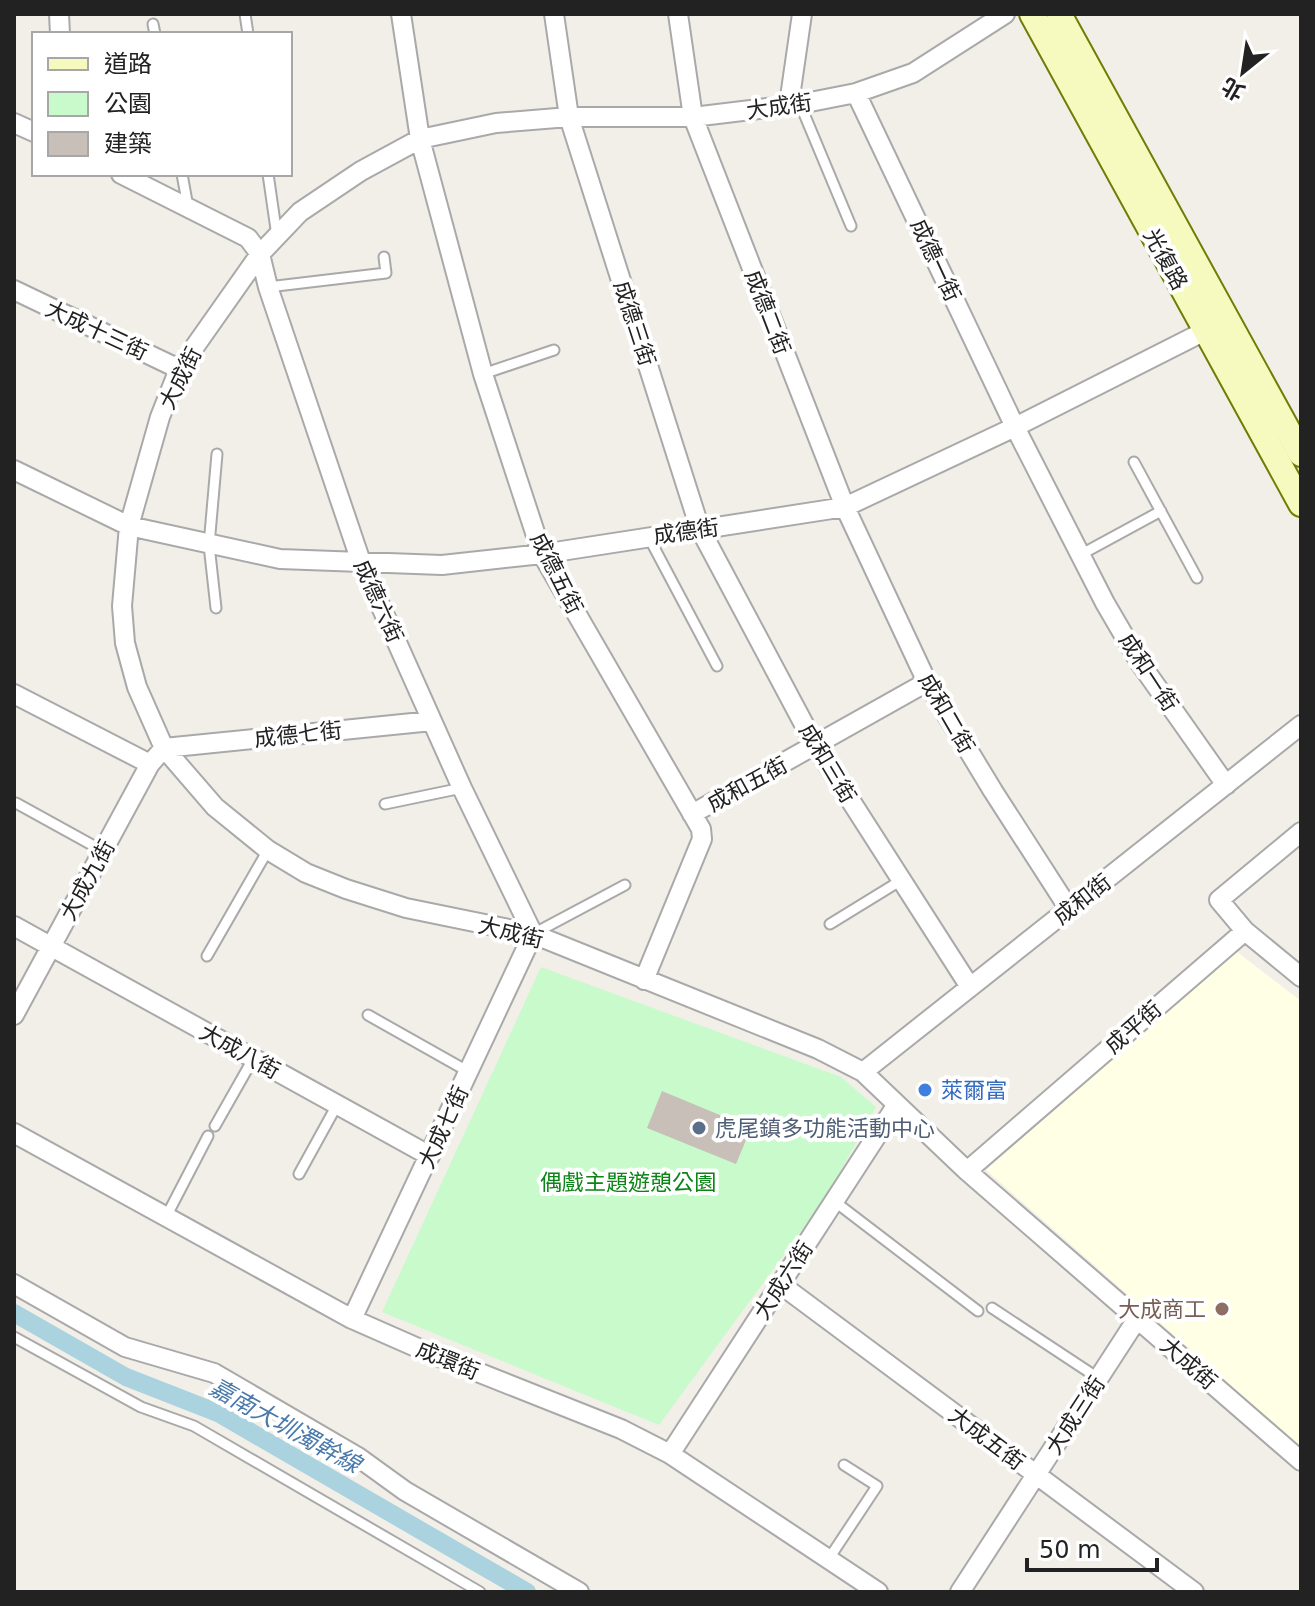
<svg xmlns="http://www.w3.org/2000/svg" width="1315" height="1606" viewBox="0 0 1315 1606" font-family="'DejaVu Sans','Noto Sans TC',sans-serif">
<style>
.education{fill:#ffffe5}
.park{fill:#c8facc}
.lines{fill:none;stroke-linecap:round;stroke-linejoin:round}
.canal{stroke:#aad3df;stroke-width:18}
.building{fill:#c7bfb8}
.service-casing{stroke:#a9a9a9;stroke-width:13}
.minor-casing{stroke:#a9a9a9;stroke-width:22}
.secondary-casing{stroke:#707d05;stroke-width:28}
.service{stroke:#fff;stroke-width:9}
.minor{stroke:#fff;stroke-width:18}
.secondary{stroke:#f7fabf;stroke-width:24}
.shop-dot{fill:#3f7fe0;stroke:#fff;stroke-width:3}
.service-dot{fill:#5c6f8a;stroke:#fff;stroke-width:3}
.education-dot{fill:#8d6e63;stroke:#fff;stroke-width:3}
.labels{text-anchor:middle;stroke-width:8;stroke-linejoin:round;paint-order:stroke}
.street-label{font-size:22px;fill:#222;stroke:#fff}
.shop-label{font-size:22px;fill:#366cbe;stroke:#fff;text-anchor:start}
.service-label{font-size:22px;fill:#4e5e75;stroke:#fff;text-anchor:start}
.park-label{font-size:22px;fill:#0c8416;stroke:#fff}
.education-label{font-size:22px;fill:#785e54;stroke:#fff;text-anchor:end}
.water-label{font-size:24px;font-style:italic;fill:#4a7aab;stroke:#fff}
</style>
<rect width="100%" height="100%" fill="#f2efe9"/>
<path class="education" d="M1236,951L1301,1001V1447L986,1170Z"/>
<path class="park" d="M541,967L841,1077L876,1107L826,1197L659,1425L382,1312Z"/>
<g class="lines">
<path class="canal" d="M14,1313L126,1377L218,1413L527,1592"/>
</g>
<path class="building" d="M662,1091L751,1128L736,1164L647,1128Z"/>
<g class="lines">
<defs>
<path id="service" d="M245,14L248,34
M153,24L155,34
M800,104L851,226
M182,174L188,207
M268,174L277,236
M268,287L386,273L384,257
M483,374L554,350
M1134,462L1197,578
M648,536L717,666
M1080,555L1161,511
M216,608L209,545L217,454
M16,803L103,851
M385,804L462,788
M830,924L900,881
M533,934L625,885
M207,956L268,850
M368,1015L469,1072
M215,1126L253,1059
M299,1174L337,1105
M834,1201L978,1311
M166,1217L208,1136
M992,1308L1098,1378
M14,1337L141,1407L194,1426L480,1592
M828,1560L877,1486L844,1465"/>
<path id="minor" d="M59,14L60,34
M401,14L420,139L483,374L542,554L701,829L702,839L644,980
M554,14L569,117L700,529L815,745L970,987
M678,14L693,117L845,507L927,682L993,791L1069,909
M1005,14L913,73L856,93L800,104L693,117H569L496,123L420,139L361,171L300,212L260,254L179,369L160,417L129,526L122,606L125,643L137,687L164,748L215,807L268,850L306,873L346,889L406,908L533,934L818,1049L863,1072L967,1171L1301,1461
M856,93L1015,427L1105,603L1140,663L1226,785
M789,104L802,14
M14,123L34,132
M121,174L248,238L260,254L268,287L361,562L462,788L533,934L352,1319
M14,290L179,369
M14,470L129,526L280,559L442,565L542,554L845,507L1015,427L1205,331
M14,694L150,764
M692,814L927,682
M1301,832L1219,900L1245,931L1301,977
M14,926L430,1156
M14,1015L150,764L164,748L432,721
M863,1072L1301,725
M14,1133L352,1319L427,1352L621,1429L670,1454L878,1592
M967,1171L1245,931
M14,1284L125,1347L214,1373L358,1457L405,1491L579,1592
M780,1284L1194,1592
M670,1454L896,1106
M960,1592L1137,1319"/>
<path id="secondary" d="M1032,14L1301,504
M1059,14L1301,454"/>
</defs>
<use href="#service" class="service-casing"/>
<use href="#minor" class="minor-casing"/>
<use href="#secondary" class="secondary-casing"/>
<use href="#service" class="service"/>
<use href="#minor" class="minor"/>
<use href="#secondary" class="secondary"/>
</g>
<circle class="shop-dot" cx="925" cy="1090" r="8"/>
<circle class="service-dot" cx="699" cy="1128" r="8"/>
<circle class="education-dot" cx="1222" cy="1309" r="8"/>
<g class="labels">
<g class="street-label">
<text transform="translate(779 106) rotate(-8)" y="8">大成街</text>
<text transform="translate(1166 259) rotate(61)" y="8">光復路</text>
<text transform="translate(936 260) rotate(65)" y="8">成德一街</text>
<text transform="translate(768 312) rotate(69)" y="8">成德二街</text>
<text transform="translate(635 323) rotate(72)" y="8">成德三街</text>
<text transform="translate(97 330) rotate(25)" y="8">大成十三街</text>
<text transform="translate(180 378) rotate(-63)" y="8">大成街</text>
<text transform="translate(686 531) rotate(-8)" y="8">成德街</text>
<text transform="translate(557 573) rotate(63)" y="8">成德五街</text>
<text transform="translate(379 601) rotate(66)" y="8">成德六街</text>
<text transform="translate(1149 672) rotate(57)" y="8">成和一街</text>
<text transform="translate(947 713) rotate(60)" y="8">成和二街</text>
<text transform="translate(298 734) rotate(-6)" y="8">成德七街</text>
<text transform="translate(828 763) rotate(59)" y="8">成和三街</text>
<text transform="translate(747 784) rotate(-29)" y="8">成和五街</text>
<text transform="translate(87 880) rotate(-61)" y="8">大成九街</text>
<text transform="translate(1082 899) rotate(-38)" y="8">成和街</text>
<text transform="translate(511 932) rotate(14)" y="8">大成街</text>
<text transform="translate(1133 1027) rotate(-41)" y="8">成平街</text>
<text transform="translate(240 1051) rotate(29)" y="8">大成八街</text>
<text transform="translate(443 1127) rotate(-65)" y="8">大成七街</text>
<text transform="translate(783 1280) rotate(-57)" y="8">大成六街</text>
<text transform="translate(448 1360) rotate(22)" y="8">成環街</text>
<text transform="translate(1189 1363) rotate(41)" y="8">大成街</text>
<text transform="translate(1075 1415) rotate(-57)" y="8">大成三街</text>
<text transform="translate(987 1438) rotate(37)" y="8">大成五街</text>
</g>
<g class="shop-label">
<text x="941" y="1098">萊爾富</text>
</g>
<g class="service-label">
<text x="715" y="1136">虎尾鎮多功能活動中心</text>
</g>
<g class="park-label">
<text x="628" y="1190">偶戲主題遊憩公園</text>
</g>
<g class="education-label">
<text x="1206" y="1317">大成商工</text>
</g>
<g class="water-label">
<text transform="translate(285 1426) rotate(29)" y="8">嘉南大圳濁幹線</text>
</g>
</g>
<rect width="1315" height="1606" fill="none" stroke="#222222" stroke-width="32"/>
<rect x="32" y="32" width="260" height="144" fill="#ffffff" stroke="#a7a7a7" stroke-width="2"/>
<rect x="48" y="58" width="40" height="12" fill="#f7fabf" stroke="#a7a7a7" stroke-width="2"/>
<text x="104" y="72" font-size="24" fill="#222222">道路</text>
<rect x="48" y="92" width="40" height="24" fill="#c8facc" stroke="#a7a7a7" stroke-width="2"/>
<text x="104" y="112" font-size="24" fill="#222222">公園</text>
<rect x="48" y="132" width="40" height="24" fill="#c7bfb8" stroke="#a7a7a7" stroke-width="2"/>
<text x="104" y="152" font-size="24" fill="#222222">建築</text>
<g transform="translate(1243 72) rotate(210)" stroke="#ffffff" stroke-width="6" paint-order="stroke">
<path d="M0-6L14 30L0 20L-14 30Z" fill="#222222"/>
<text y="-12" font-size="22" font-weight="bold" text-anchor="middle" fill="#222222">北</text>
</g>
<path d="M1027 1558v12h130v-12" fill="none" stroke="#222222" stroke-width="4"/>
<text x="1039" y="1558" font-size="24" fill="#222222" stroke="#ffffff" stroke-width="6" paint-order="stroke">50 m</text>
</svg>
